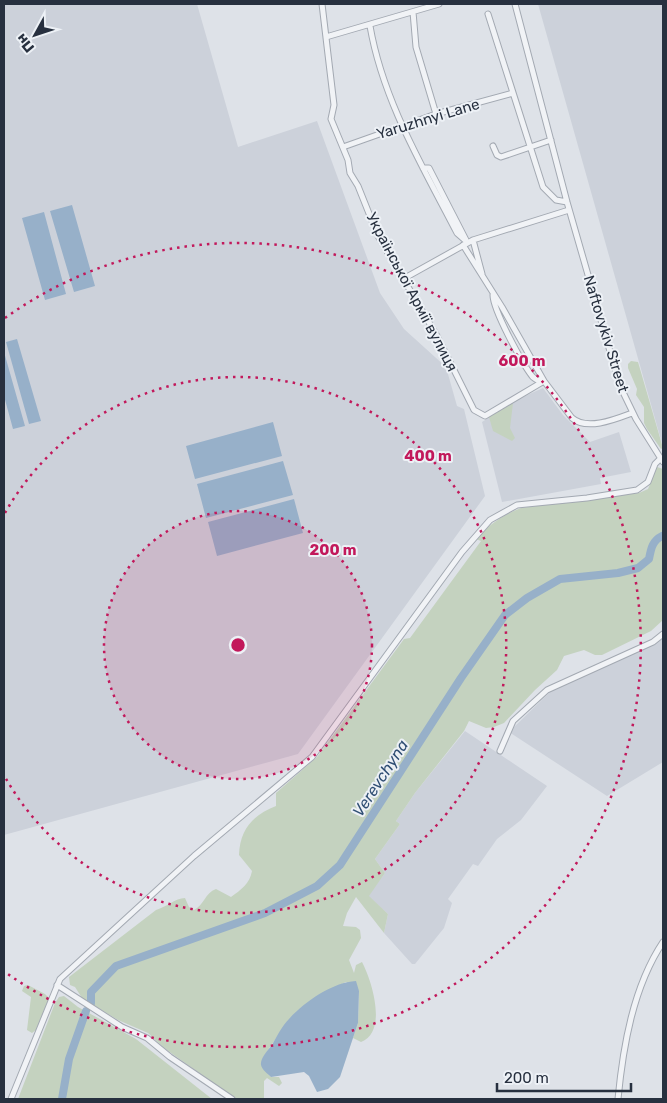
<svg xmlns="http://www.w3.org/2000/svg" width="667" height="1103" viewBox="0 0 667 1103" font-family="Rubik,sans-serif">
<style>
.built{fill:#ccd1da}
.green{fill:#c4d2bf}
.water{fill:#97b0c9}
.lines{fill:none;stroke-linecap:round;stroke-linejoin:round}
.river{stroke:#97b0c9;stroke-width:8}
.street-casing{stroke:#a3a9b2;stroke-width:7}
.street{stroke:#f1f3f6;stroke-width:5}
.ring{fill:none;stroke:#c2185b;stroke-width:2.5;stroke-dasharray:2.5 5}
.labels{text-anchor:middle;stroke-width:4;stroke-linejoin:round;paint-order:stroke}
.street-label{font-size:15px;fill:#27303f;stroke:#edf1f6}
.water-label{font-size:16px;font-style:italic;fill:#304f74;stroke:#edf1f6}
.centre{fill:#c2185b;stroke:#edf1f6;stroke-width:2.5}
.ring-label{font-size:15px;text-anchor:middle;font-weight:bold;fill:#c2185b;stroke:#edf1f6;stroke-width:4;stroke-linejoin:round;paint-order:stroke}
</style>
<rect width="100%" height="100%" fill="#dee2e8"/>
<path class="built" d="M4,4H197L238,147L317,121L380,293L404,329L446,367L457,406L464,409L485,496L298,754L4,835Z
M538,4H663V447Z
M543,388L563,415L590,442L619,432L631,472L600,478L601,484L502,502L482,422L516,400Z
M663,639V762L607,796L509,732L552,690Z
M465,731L547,786L521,820L497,839L478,866L473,864L448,899L452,903L444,928L415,964H412L384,933L388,914L368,896L385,873L375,859L400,824L396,821L415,793Z"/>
<path class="green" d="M631,361L638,362L663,448L661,449L647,429L644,423V407L636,395L637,389L628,368V364Z
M513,403L510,428L515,438L512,441L493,431L489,417Z
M657,467L663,469V620L651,631L602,655H595L584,650L564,656L557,670L535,690L504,723L494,727L486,728L469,721L464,731L415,793L396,821L400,824L375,859L385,873L369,896L388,914L384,933L356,897L347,913L343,926L356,927L360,930L361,938L349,960L354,973L356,965L362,962C372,981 388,1032 361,1042L353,1038L358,1023L359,991L346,982C315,997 296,1007 277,1037C271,1046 264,1054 261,1064L271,1077H279L282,1083L279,1086L267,1078L264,1081V1099H236L164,1048L148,1033L118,1020L82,998L75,987L70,985L69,977L156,910C167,907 175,898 185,898L189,907L194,910C204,905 205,893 216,889L231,897C241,890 250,883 252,871L239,855C240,829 253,815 276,806V793L317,757L404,639L410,638L481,541L476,539C490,524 503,515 521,508L639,493L648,489Z
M28,985L45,994L49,998L36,1030L32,1033L27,1030L31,997L22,991L24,986Z
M64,996L78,1007L136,1039L212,1099H18L55,1003L59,997Z"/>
<path class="water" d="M72,205L95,286L74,292L50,211Z
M44,212L66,294L45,300L22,218Z
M17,339L41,421L29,424L6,342Z
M4,352L25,426L13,429L4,396Z
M273,422L282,456L195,479L186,446Z
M283,461L293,495L206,518L197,484Z
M294,499L303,533L217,556L208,522Z
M356,981L359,991L358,1023L340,1077L328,1089L317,1092L309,1076L304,1072L271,1077C268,1074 262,1070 261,1065C260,1058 268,1050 272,1045C277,1036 282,1026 289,1019C304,1002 333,982 356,981Z"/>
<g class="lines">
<path class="river" d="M91,1003V992L116,966L265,913L317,886L340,865L461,678L505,615L527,598L560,579L618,573L638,568L649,559C651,549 652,541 662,536
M62,1099L69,1059L86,1011"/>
<defs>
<path id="street" d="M322,4L334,105L331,119L348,160L350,173L358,186L378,236L437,336L474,410L485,416L544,381
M515,4L567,202L620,386L636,419L663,462
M413,12L416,47L436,114
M488,14L543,187L556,200L567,202
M370,26C383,101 423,167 457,233L465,240
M326,37L439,4
M493,146L497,155L501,157L551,140
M343,147L436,114L513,93
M423,168H429L466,240
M473,240L482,274
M463,245L502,307L544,381L572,418C587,431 616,419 632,413
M403,279L473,240L569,210
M493,295C493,310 522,363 532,376C534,379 538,380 542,382
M500,751L513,721L547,690L653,642L663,634
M57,985L122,1027L147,1038L170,1057L232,1099
M11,1099L60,979L194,856L312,757L462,552L490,520L517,505L587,498L637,490L648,482L655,464L660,459
M618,1099C623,1047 633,987 663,942"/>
</defs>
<use href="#street" class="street-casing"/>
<use href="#street" class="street"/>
</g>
<circle cx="238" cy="645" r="134" fill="#c2185b" fill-opacity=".12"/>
<g class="ring">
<circle cx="238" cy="645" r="134"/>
<path d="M5 513A268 268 0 1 1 5 777"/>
<path d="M5 318A402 402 0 1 1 5 972"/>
</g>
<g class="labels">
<g class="street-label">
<text transform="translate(428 119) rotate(-17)" y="5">Yaruzhnyi Lane</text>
<text transform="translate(412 292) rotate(62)" y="5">Української Армії вулиця</text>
<text transform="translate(606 334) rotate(73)" y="5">Naftovykiv Street</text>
</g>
<g class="water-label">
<text transform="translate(380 778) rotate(-57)" y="6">Verevchyna</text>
</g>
</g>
<circle cx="238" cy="645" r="8" class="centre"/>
<g class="ring-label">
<text x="522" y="366">600 m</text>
<text x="428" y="461">400 m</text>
<text x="333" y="555">200 m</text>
</g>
<rect width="667" height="1103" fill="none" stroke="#27303f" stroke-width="10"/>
<g transform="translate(35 35) rotate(230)" stroke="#edf1f6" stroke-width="4" paint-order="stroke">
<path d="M0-4L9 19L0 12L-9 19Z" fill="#27303f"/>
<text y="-8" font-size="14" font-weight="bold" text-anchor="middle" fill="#27303f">Пн</text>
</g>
<path d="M497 1083v8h134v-8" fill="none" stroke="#27303f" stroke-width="2.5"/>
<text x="504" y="1083" font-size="15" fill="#27303f" stroke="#edf1f6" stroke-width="4" paint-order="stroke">200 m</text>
</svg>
